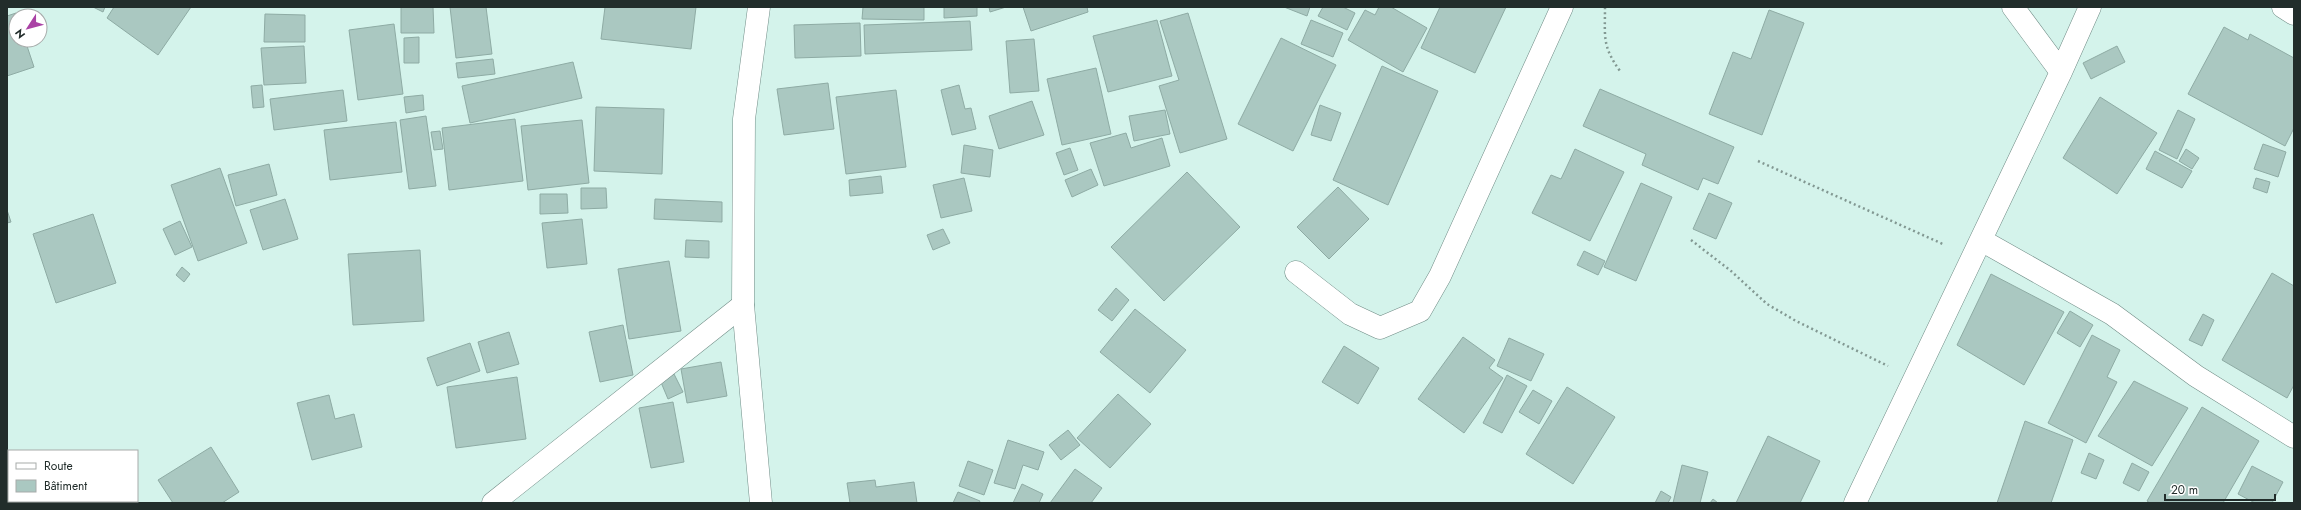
<svg xmlns="http://www.w3.org/2000/svg" width="2301" height="510" viewBox="0 0 2301 510" font-family="Jost,sans-serif">
<style>
.building{fill:#aac8c1;stroke:#8eaba4}
.lines{fill:none;stroke-linecap:round;stroke-linejoin:round}
.street-casing{stroke:#708c86;stroke-width:23}
.secondary-casing{stroke:#708c86;stroke-width:23}
.path{stroke:#829892;stroke-width:2.5;stroke-dasharray:2 3;stroke-linecap:butt}
.street{stroke:#fff;stroke-width:22}
.secondary{stroke:#fff;stroke-width:22}
</style>
<rect width="100%" height="100%" fill="#d4f3eb"/>
<path class="building" d="M93,7H105L103,12Z
M114,7H191L158,55L107,18Z
M401,7H433L434,33H401Z
M450,7H486L492,54L456,58Z
M605,7H696L691,49L601,39Z
M863,7H924V20L862,19Z
M944,7H977V16L944,18Z
M989,7H1006L990,12Z
M1023,7H1087L1088,12L1031,31Z
M1284,7H1310L1307,16Z
M1323,7H1343L1355,13L1347,30L1318,16Z
M1379,7H1391L1427,28L1403,72L1348,40L1365,10L1375,15Z
M1440,7H1506L1475,73L1421,48Z
M1769,10L1804,23L1762,135L1709,114L1733,52L1751,59Z
M16,13V40H25L34,67L7,76V16Z
M1188,13L1227,139L1180,153L1159,86L1179,80L1160,21Z
M265,14L305,15V42H264Z
M1157,20L1172,76L1108,92L1093,36Z
M1311,20L1343,33L1333,57L1301,44Z
M970,21L972,50L865,54L864,25Z
M860,23L861,56L795,58L794,25Z
M394,24L403,94L358,100L349,30Z
M2224,27L2248,40L2250,34L2294,58V128L2285,146L2188,94Z
M419,37V63H404V38Z
M1281,38L1336,65L1293,151L1238,124Z
M1034,39L1039,91L1010,93L1006,41Z
M304,46L306,83L264,85L261,48Z
M2117,46L2125,62L2091,79L2083,63Z
M493,59L495,74L458,78L456,63Z
M573,62L582,98L470,123L462,86Z
M1382,66L1438,91L1388,205L1333,180Z
M1096,68L1111,134L1062,145L1047,79Z
M828,83L834,129L784,135L777,89Z
M262,85L264,107L253,108L251,86Z
M959,85L965,109L971,108L976,129L952,135L941,90Z
M1600,89L1734,147L1718,184L1703,178L1698,190L1642,165L1646,154L1583,126Z
M343,90L347,121L274,130L270,99Z
M896,90L906,167L846,174L836,97Z
M423,95L424,110L406,113L404,97Z
M2100,97L2157,133L2117,194L2063,158Z
M1032,101L1044,135L999,149L989,116Z
M1320,105L1341,113L1331,141L1311,135Z
M596,107L664,109L662,174L594,171Z
M1165,110L1170,134L1134,141L1129,116Z
M2178,110L2195,119L2177,159L2159,150Z
M426,116L436,186L409,189L400,120Z
M515,119L523,181L449,190L442,128Z
M582,120L589,183L528,190L521,126Z
M396,122L402,172L330,180L324,130Z
M440,131L443,149L434,150L431,132Z
M1126,133L1131,148L1162,138L1170,166L1104,186L1090,143Z
M2263,144L2286,152L2278,177L2254,169Z
M964,145L993,150L990,177L961,173Z
M1070,148L1078,170L1064,175L1056,153Z
M1575,149L1624,172L1590,241L1532,213L1551,175L1561,179Z
M2186,149L2199,158L2192,169L2179,161Z
M2155,151L2192,171L2182,188L2146,169Z
M269,164L277,195L236,206L228,175Z
M220,168L247,243L198,261L171,185Z
M1091,169L1098,185L1072,197L1065,180Z
M1187,172L1240,227L1164,301L1111,247Z
M881,176L883,193L850,196L849,180Z
M964,178L972,211L941,218L933,185Z
M2256,178L2270,182L2267,193L2253,188Z
M1641,183L1672,197L1636,281L1604,267Z
M1338,187L1369,219L1329,259L1297,227Z
M581,188H606L607,208L581,209Z
M1709,193L1732,203L1716,239L1693,229Z
M540,194H567L568,213L540,214Z
M285,199L298,239L263,250L250,210Z
M655,199L722,202V222L654,219Z
M7,210L11,222L7,223Z
M93,214L116,283L56,303L33,234Z
M582,219L587,264L547,268L542,223Z
M180,221L192,247L175,255L163,229Z
M943,229L950,243L933,250L927,235Z
M686,240L709,241V258L685,257Z
M420,250L424,321L353,325L348,254Z
M1584,251L1605,261L1598,275L1577,265Z
M669,261L681,331L629,339L618,269Z
M182,267L190,274L184,282L176,275Z
M2272,273L2294,286V385L2287,398L2222,360Z
M1991,274L2064,312L2024,385L1957,345Z
M1116,288L1129,300L1112,321L1098,310Z
M1135,309L1186,350L1150,393L1100,352Z
M2070,311L2093,325L2080,347L2057,333Z
M2203,314L2214,320L2202,346L2189,340Z
M623,325L633,375L600,382L589,332Z
M509,332L519,364L487,373L478,342Z
M2092,335L2120,350L2107,377L2117,382L2086,443L2048,423Z
M1463,337L1495,360L1489,368L1503,378L1464,433L1418,399Z
M1509,338L1544,354L1531,381L1497,366Z
M470,343L480,371L437,386L427,358Z
M1344,346L1379,368L1358,404L1322,382Z
M721,362L727,396L687,403L681,369Z
M674,374L683,392L668,399L660,380Z
M1507,375L1527,386L1502,433L1483,423Z
M517,377L526,439L456,448L447,387Z
M2134,381L2188,408L2152,466L2098,436Z
M1567,387L1615,417L1573,484L1526,454Z
M1533,390L1552,401L1539,424L1519,412Z
M1118,394L1151,424L1110,468L1077,438Z
M329,395L335,419L354,414L362,447L312,460L297,403Z
M673,402L684,462L651,468L639,408Z
M2202,407L2259,441L2223,503H2150L2147,501Z
M2025,421L2073,440L2051,503H1997Z
M1068,430L1080,445L1061,460L1049,445Z
M1768,436L1820,461L1800,503H1736Z
M1008,440L1044,452L1038,470L1023,465L1015,489L994,483Z
M211,447L239,492L222,503H173L158,480Z
M2089,453L2104,460L2096,479L2081,473Z
M968,461L993,470L984,495L959,486Z
M2132,463L2149,472L2139,491L2123,483Z
M1682,465L1708,472L1700,503H1673Z
M2252,466L2283,482L2272,503H2255L2238,494Z
M1075,469L1102,488L1091,503H1050Z
M875,480L876,487L914,482L917,503H850L847,483Z
M1022,484L1043,494L1039,503H1013Z
M1661,491L1671,497L1668,503H1655Z
M958,492L980,501L979,503H953Z
M1713,499L1718,503H1710Z
M95,501H125L126,503H92Z"/>
<g class="lines">
<defs>
<path id="street" d="M2013,7L2061,72
M2283,7L2294,14
M1981,240L2112,314L2196,376L2294,437
M1296,272L1350,314L1380,328L1420,311L1440,276L1562,7
M493,503L743,305
M1855,503L2061,72L2090,7"/>
<path id="secondary" d="M759,7L744,119L743,305L761,503"/>
</defs>
<use href="#street" class="street-casing"/>
<use href="#secondary" class="secondary-casing"/>
<path class="path" d="M1605,7C1605,37 1602,46 1620,71
M1758,161L1945,245
M1691,240L1731,271L1767,304L1796,321L1888,366"/>
<use href="#street" class="street"/>
<use href="#secondary" class="secondary"/>
</g>
<rect width="2301" height="510" fill="none" stroke="#222d2b" stroke-width="16"/>
<rect x="8" y="450" width="130" height="52" fill="#ffffff" stroke="#a7abaa"/>
<rect x="16" y="463" width="20" height="6" fill="#ffffff" stroke="#a7abaa"/>
<text x="44" y="470" font-size="12" fill="#222d2b">Route</text>
<rect x="16" y="480" width="20" height="12" fill="#aac8c1" stroke="#a7abaa"/>
<text x="44" y="490" font-size="12" fill="#222d2b">Bâtiment</text>
<g transform="translate(28 28) rotate(234)"><circle r="19" fill="#ffffff" stroke="#a7abaa"/>
<path d="M0-3L7 15L0 10L-7 15Z" fill="#aa42a5"/>
<text y="-6" font-size="11" font-weight="bold" text-anchor="middle" fill="#222d2b">N</text>
</g>
<path d="M2165 494v6h110v-6" fill="none" stroke="#222d2b" stroke-width="2"/>
<text x="2171" y="494" font-size="12" fill="#222d2b" stroke="#ffffff" stroke-width="3" paint-order="stroke">20 m</text>
</svg>
